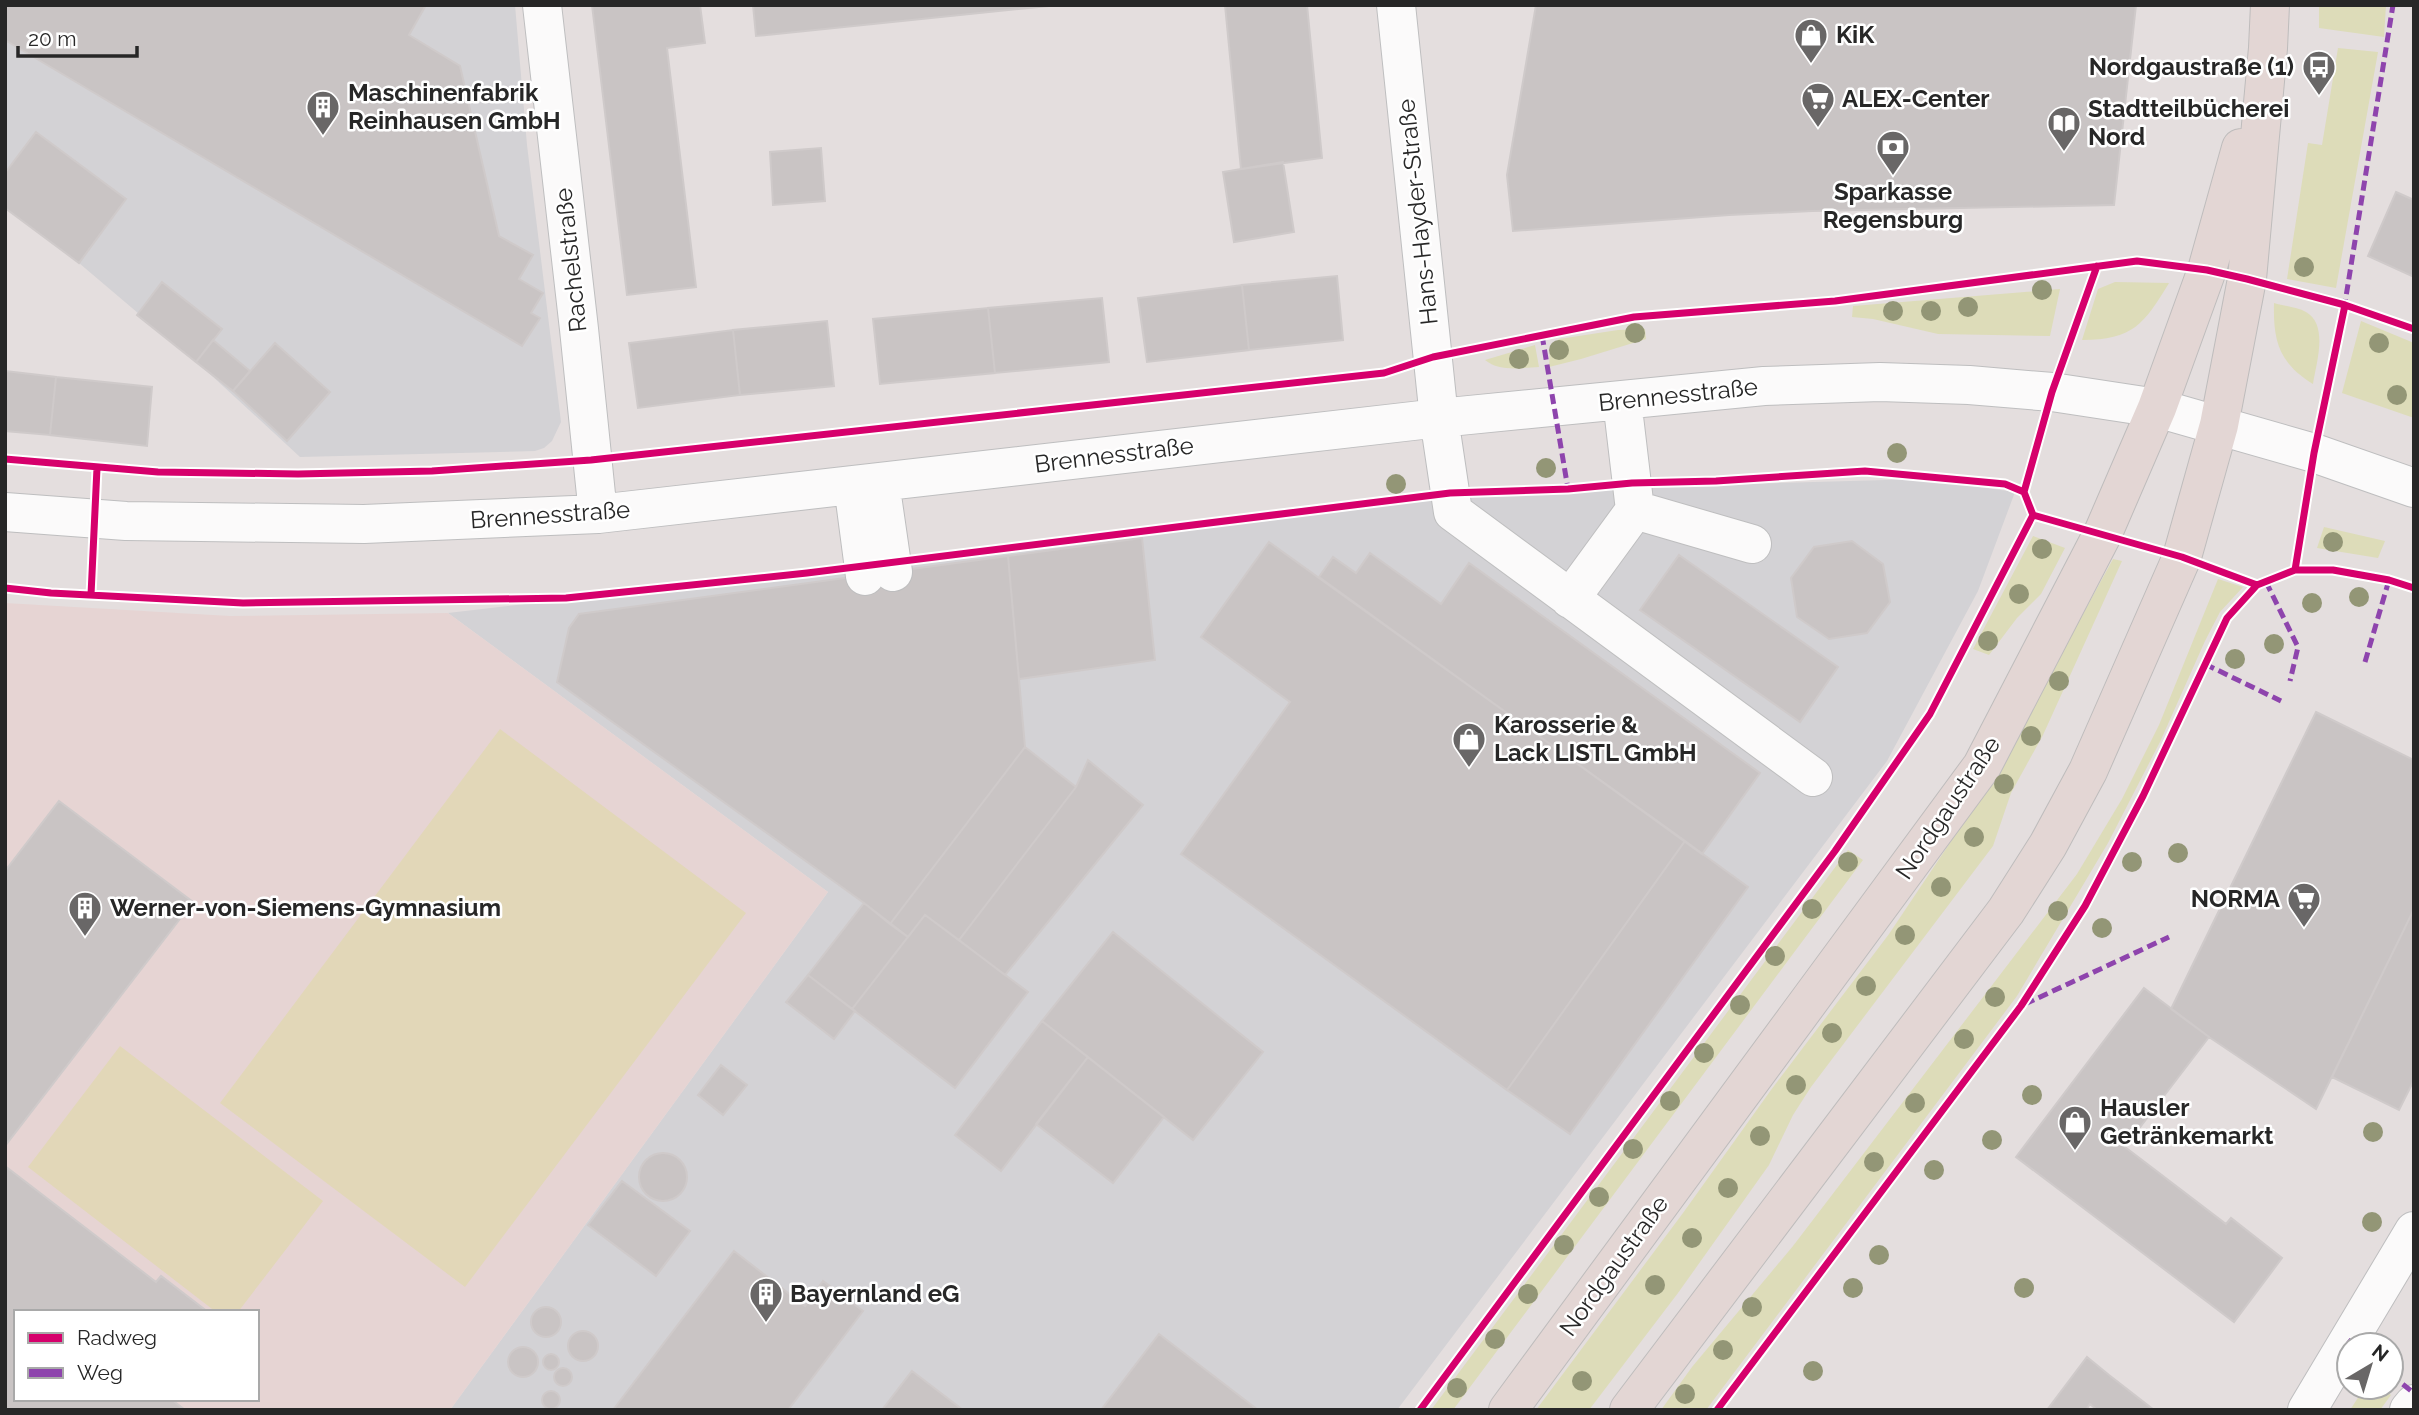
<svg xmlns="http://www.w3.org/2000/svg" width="2419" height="1415" viewBox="0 0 2419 1415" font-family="Raleway,sans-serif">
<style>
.industrial{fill:#d3d2d5}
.education{fill:#e6d4d3;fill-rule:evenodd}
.green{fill:#dddcb9}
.pitch{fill:#e2d7b8}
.building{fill:#c9c4c4;stroke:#cfcaca;stroke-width:2}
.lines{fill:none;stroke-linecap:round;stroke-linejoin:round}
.minor-casing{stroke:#bebebf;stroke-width:40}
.major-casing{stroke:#bebcbc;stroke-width:40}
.minor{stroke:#fbfafa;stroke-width:38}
.major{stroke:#e3d6d4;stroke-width:38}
.quiet{stroke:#8e44ad;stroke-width:5;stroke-dasharray:10 5;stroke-linecap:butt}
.cycleway-casing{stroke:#fff;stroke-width:11}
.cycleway{stroke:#d6006c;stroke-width:7}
.tree{fill:#939676}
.labels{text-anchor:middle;stroke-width:5;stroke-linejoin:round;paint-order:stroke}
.poi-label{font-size:24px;font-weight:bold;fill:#272727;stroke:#fff;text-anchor:start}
.street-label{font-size:24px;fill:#272727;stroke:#fff}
</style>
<rect width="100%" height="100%" fill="#e4dede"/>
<path class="industrial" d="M5,5H515L527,145L561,422L552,441L544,448L535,451L300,457L211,375L79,263L5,208Z
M1922,479L2015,492L1978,591L1887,761L1397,1410H450L828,892L448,613L1496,491Z"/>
<path class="education" d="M5,603L230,616L448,613L828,892L450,1410H5ZM16,1312H257V1399H16Z"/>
<path class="green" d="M2319,5H2386L2384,37L2319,28Z
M2338,48L2378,52L2336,288L2287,279L2308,143L2322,145Z
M2115,282L2169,283C2144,324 2133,340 2082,340L2098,289Z
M2060,289L2050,336L1938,334L1873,319L1852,317L1853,306Z
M2274,303C2284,306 2297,307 2306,312C2329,325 2316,364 2313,384C2279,363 2273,341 2274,303Z
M2361,321L2414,343V418L2342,393Z
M1645,329L1646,339L1581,359L1549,367L1550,348L1559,339L1618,330Z
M1535,345L1539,367C1520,368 1500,372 1485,360Z
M2324,527L2385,541L2378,558L2317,548Z
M2033,536L2065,548L2041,594L2017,618L1989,655L1973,649Z
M2113,559L2122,561L2043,735L2011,793L1993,846L1811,1087L1793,1115L1769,1165L1678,1293L1589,1410H1536L1683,1213L1771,1090L1889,934L1992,780Z
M2218,579L2243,587L2220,612L2205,641L2160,742L2108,843L2017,996L1706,1410H1661L1692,1367L1793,1246L2077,874L2122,799L2159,725Z
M1848,850L1863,860L1453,1410H1431Z
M2365,1387H2381L2391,1395L2380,1410H2350Z"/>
<path class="pitch" d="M500,729L746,913L465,1287L220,1103Z
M120,1046L323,1201L238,1312H216L28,1167Z"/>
<path class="building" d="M5,5H426L409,35L460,66L499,236L533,255L519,279L543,293L531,313L540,318L522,346L5,40Z
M592,5H700L705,43L667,48L696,287L627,295Z
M753,5H1048V6L756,36Z
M1225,5H1307L1322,158L1241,169Z
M1536,5H2136L2114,205L1812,211L1729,215L1513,231L1507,175Z
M36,132L126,199L79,263L5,208V173Z
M821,148L825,201L773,205L770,152Z
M1283,162L1294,232L1234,242L1223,172Z
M2396,192L2414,200V277L2368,256Z
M1337,276L1343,340L1249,350L1242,285Z
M162,282L222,329L196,362L137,315Z
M1242,285L1249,350L1147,362L1138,298Z
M1102,298L1109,362L995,373L988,308Z
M988,308L995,373L880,384L873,319Z
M827,321L834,386L740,395L733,330Z
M733,330L740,395L638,408L629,343Z
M213,340L250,371L233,391L196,362Z
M275,343L330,392L287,441L233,391Z
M5,371L56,377L50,435L5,431Z
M56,377L152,387L147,446L50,435Z
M1142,538L1155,660L1019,679L1008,556Z
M1852,541L1883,564L1890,602L1867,633L1829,639L1797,617L1791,578L1814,547Z
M1269,542L1685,841L1507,1090L1181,854L1290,702L1201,637Z
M1370,553L1441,604L1469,563L1760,773L1702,854L1319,577L1333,557L1356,573Z
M1679,555L1838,667L1800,722L1640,610Z
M1008,556L1025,747L890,924L864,903L557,682L569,628L579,614Z
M2316,712L2414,760V909L2316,1109L2209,1037L2171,1009Z
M1025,747L1076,787L959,940L925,915L908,937L890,924Z
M1088,760L1143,805L1005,975L959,940L1076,787Z
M59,801L193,902L5,1146V871Z
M1685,841L1748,887L1570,1134L1507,1090Z
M864,903L908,937L852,1009L808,975Z
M2414,909V1080L2399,1110L2332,1077Z
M925,915L1028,992L955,1088L852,1009Z
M1113,932L1263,1052L1193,1140L1042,1021Z
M808,975L855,1011L834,1039L786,1002Z
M2144,988L2209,1037L2125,1147L2226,1224L2231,1218L2282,1258L2234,1322L2016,1157Z
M1042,1021L1088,1057L1001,1171L955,1135Z
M1088,1057L1164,1117L1113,1183L1036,1124Z
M721,1065L747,1085L723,1115L698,1095Z
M639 1177a24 24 0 1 1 48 0a24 24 0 1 1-48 0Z
M5,1166L156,1282L161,1276L208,1312H16V1399H171L185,1410H5Z
M622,1181L690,1231L656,1276L588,1225Z
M734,1251L805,1306L823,1281L863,1311L788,1410H613Z
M531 1322a15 15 0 1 1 30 0a15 15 0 1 1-30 0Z
M568 1346a15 15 0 1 1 30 0a15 15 0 1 1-30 0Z
M1159,1334L1258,1410H1101Z
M508 1362a15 15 0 1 1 30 0a15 15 0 1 1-30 0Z
M543 1362a8 8 0 1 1 16 0a8 8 0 1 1-16 0Z
M2087,1357L2109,1375L2154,1410H2097L2090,1404L2086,1410H2047Z
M554 1377a9 9 0 1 1 18 0a9 9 0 1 1-18 0Z
M912,1371L963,1410H882Z
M542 1400a9 9 0 1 1 18 0a9 9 0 1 1-18 0Z"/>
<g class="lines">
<defs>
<path id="minor" d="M542,5L579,329L598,514
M1396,5L1439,418L1453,512L1813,777
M880,482L893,572
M853,485L865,576
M1635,510L1752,544
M5,512L126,521L364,524L598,514L1439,418L1764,386L1880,382L1969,385L2052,392L2157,408L2314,453L2414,488
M1570,599L1635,510L1622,400
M2307,1410L2414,1231
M2409,1410L2414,1404"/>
<path id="major" d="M1508,1410L1982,766L2103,533L2157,408L2207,270L2241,148
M1629,1410L2006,911L2048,845L2088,771L2182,557L2219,425L2247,279L2268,48L2270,5"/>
</defs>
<use href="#minor" class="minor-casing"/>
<use href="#major" class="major-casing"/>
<use href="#minor" class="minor"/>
<use href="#major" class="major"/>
<path class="quiet" d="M2344,309L2393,5
M1542,335L1568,489
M2266,582L2298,647L2290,681
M2365,662L2389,580
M2205,664L2281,701
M2025,1004L2169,937
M2348,1340L2354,1345
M2391,1375L2414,1393"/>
<defs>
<path id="cycleway" d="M5,459L158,472L298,474L432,471L591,460L1384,373L1433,357L1634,317L1835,301L2137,261L2207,270L2247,279L2345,305L2414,329
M2024,492L2052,392L2097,266
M2295,570L2314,453L2345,305
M5,588L51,593L243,603L566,598L807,573L1450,493L1568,489L1632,483L1716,481L1865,471L2005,484L2024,492L2033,515L2182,557L2257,585
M91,595L97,468
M1420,1410L1835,851L1930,714L2033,515
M1717,1410L2021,1006L2085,906L2143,796L2227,618L2257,585L2295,570H2333L2389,580L2414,588"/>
</defs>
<use href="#cycleway" class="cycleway-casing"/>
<use href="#cycleway" class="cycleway"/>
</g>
<g class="tree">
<circle cx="2304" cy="267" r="10"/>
<circle cx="2042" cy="290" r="10"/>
<circle cx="1968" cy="307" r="10"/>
<circle cx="1893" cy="311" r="10"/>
<circle cx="1931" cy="311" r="10"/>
<circle cx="1635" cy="333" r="10"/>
<circle cx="2379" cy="343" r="10"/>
<circle cx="1559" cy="350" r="10"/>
<circle cx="1519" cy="359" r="10"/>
<circle cx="2397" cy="395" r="10"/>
<circle cx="1897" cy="453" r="10"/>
<circle cx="1546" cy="468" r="10"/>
<circle cx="1396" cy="484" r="10"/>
<circle cx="2333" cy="542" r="10"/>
<circle cx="2042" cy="549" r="10"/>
<circle cx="2019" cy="594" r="10"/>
<circle cx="2359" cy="597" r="10"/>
<circle cx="2312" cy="603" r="10"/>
<circle cx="1988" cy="641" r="10"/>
<circle cx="2274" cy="644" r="10"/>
<circle cx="2235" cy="659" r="10"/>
<circle cx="2059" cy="681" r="10"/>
<circle cx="2031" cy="736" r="10"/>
<circle cx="2004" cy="784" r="10"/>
<circle cx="1974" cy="837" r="10"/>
<circle cx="2178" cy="853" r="10"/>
<circle cx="1848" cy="862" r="10"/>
<circle cx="2132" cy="862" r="10"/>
<circle cx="1941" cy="887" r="10"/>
<circle cx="1812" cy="909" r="10"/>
<circle cx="2058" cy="911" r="10"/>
<circle cx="2102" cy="928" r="10"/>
<circle cx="1905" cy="935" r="10"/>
<circle cx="1775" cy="956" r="10"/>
<circle cx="1866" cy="986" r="10"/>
<circle cx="1995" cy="997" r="10"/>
<circle cx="1740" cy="1005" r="10"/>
<circle cx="1832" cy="1033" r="10"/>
<circle cx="1964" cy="1039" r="10"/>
<circle cx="1704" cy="1053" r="10"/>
<circle cx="1796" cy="1085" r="10"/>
<circle cx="2032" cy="1095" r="10"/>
<circle cx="1670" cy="1101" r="10"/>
<circle cx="1915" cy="1103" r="10"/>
<circle cx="2373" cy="1132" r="10"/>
<circle cx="1760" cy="1136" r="10"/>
<circle cx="1992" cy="1140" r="10"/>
<circle cx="1633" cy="1149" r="10"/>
<circle cx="1874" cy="1162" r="10"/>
<circle cx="1934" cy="1170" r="10"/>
<circle cx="1728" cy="1188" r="10"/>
<circle cx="1599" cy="1197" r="10"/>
<circle cx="2372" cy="1222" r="10"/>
<circle cx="1692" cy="1238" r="10"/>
<circle cx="1564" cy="1245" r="10"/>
<circle cx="1879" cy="1255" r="10"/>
<circle cx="1655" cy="1285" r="10"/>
<circle cx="1853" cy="1288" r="10"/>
<circle cx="2024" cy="1288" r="10"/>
<circle cx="1528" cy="1294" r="10"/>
<circle cx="1752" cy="1307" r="10"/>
<circle cx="1495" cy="1339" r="10"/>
<circle cx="1723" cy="1350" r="10"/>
<circle cx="1813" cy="1371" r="10"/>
<circle cx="1582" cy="1381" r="10"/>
<circle cx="1457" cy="1388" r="10"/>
<circle cx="1685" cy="1394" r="10"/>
</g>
<defs>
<symbol id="shop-pin" viewBox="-11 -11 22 30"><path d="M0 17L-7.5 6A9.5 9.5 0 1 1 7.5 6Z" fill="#696767" stroke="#fff"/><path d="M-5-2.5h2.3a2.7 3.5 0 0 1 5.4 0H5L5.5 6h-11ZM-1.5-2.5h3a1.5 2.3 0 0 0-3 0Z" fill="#fff"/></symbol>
<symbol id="bus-pin" viewBox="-11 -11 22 30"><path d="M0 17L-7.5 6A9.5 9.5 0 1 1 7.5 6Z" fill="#696767" stroke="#fff"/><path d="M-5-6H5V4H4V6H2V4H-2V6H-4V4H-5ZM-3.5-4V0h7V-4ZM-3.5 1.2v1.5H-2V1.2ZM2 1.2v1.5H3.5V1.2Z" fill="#fff"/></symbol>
<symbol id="supermarket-pin" viewBox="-11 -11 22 30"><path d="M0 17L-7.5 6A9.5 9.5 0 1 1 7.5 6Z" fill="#696767" stroke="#fff"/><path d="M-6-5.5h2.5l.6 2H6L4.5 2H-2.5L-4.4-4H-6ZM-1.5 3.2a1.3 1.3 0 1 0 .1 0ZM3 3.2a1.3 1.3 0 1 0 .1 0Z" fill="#fff"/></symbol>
<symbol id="building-pin" viewBox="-11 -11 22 30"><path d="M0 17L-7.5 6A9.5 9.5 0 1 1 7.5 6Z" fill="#696767" stroke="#fff"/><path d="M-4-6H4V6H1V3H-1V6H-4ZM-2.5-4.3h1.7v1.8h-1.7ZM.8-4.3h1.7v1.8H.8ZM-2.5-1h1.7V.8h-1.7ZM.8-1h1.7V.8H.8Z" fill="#fff"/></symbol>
<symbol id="library-pin" viewBox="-11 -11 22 30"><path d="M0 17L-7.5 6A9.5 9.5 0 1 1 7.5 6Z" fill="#696767" stroke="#fff"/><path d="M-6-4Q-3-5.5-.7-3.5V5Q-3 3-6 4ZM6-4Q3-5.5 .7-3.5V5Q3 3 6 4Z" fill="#fff"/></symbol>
<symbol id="bank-pin" viewBox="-11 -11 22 30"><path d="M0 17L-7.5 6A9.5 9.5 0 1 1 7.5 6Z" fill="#696767" stroke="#fff"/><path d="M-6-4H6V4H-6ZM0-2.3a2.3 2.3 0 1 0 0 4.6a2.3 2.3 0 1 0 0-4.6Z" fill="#fff"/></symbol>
</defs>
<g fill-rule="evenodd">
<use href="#shop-pin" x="1792" y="16" width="38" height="52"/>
<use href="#bus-pin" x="2300" y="48" width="38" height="52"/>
<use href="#supermarket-pin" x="1799" y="80" width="38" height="52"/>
<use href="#building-pin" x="304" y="88" width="38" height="52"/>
<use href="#library-pin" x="2045" y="104" width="38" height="52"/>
<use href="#bank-pin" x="1874" y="128" width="38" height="52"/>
<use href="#shop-pin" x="1450" y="720" width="38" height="52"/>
<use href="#supermarket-pin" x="2285" y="880" width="38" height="52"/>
<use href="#building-pin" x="66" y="889" width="38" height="52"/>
<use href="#shop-pin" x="2056" y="1103" width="38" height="52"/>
<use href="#building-pin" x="747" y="1275" width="38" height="52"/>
</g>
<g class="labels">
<g class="poi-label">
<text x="1836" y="43">KiK</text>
<text x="2294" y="75" text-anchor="end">Nordgaustraße (1)</text>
<text x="348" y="101">Maschinenfabrik<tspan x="348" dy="28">Reinhausen GmbH</tspan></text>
<text x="1842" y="107">ALEX-Center</text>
<text x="2088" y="117">Stadtteilbücherei<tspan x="2088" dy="28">Nord</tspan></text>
<text x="1893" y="200" text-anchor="middle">Sparkasse<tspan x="1893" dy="28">Regensburg</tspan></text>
<text x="1494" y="733">Karosserie &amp;<tspan x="1494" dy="28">Lack LISTL GmbH</tspan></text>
<text x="2280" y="907" text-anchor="end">NORMA</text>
<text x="110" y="916">Werner-von-Siemens-Gymnasium</text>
<text x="2100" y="1116">Hausler<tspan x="2100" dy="28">Getränkemarkt</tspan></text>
<text x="790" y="1302">Bayernland eG</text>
</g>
<g class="street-label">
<text transform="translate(1418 212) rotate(-96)" y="8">Hans-Hayder-Straße</text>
<text transform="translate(571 260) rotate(-96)" y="8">Rachelstraße</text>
<text transform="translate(1678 395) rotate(-6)" y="8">Brennesstraße</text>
<text transform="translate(1114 455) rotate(-7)" y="8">Brennesstraße</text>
<text transform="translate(550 515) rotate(-4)" y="8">Brennesstraße</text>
<text transform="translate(1948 808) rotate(-56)" y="8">Nordgaustraße</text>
<text transform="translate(1614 1266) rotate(-54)" y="8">Nordgaustraße</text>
</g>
</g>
<rect width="2419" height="1415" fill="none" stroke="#272727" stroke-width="14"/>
<rect x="14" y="1310" width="245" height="91" fill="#ffffff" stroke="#a9a9a9" stroke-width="2"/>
<rect x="28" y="1333" width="35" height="10" fill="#d6006c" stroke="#a9a9a9" stroke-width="2"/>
<text x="77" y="1345" font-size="21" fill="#272727">Radweg</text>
<rect x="28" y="1368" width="35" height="10" fill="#8e44ad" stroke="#a9a9a9" stroke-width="2"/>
<text x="77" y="1380" font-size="21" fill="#272727">Weg</text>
<g transform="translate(2370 1366) rotate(38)"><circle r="33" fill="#ffffff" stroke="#a9a9a9" stroke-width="2"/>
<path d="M0-5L12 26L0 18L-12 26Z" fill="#696767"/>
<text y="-10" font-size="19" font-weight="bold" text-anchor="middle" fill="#272727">N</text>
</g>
<path d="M18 46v10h119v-10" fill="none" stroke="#272727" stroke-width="3.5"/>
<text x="28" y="46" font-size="21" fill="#272727" stroke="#ffffff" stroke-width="5" paint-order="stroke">20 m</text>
</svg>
